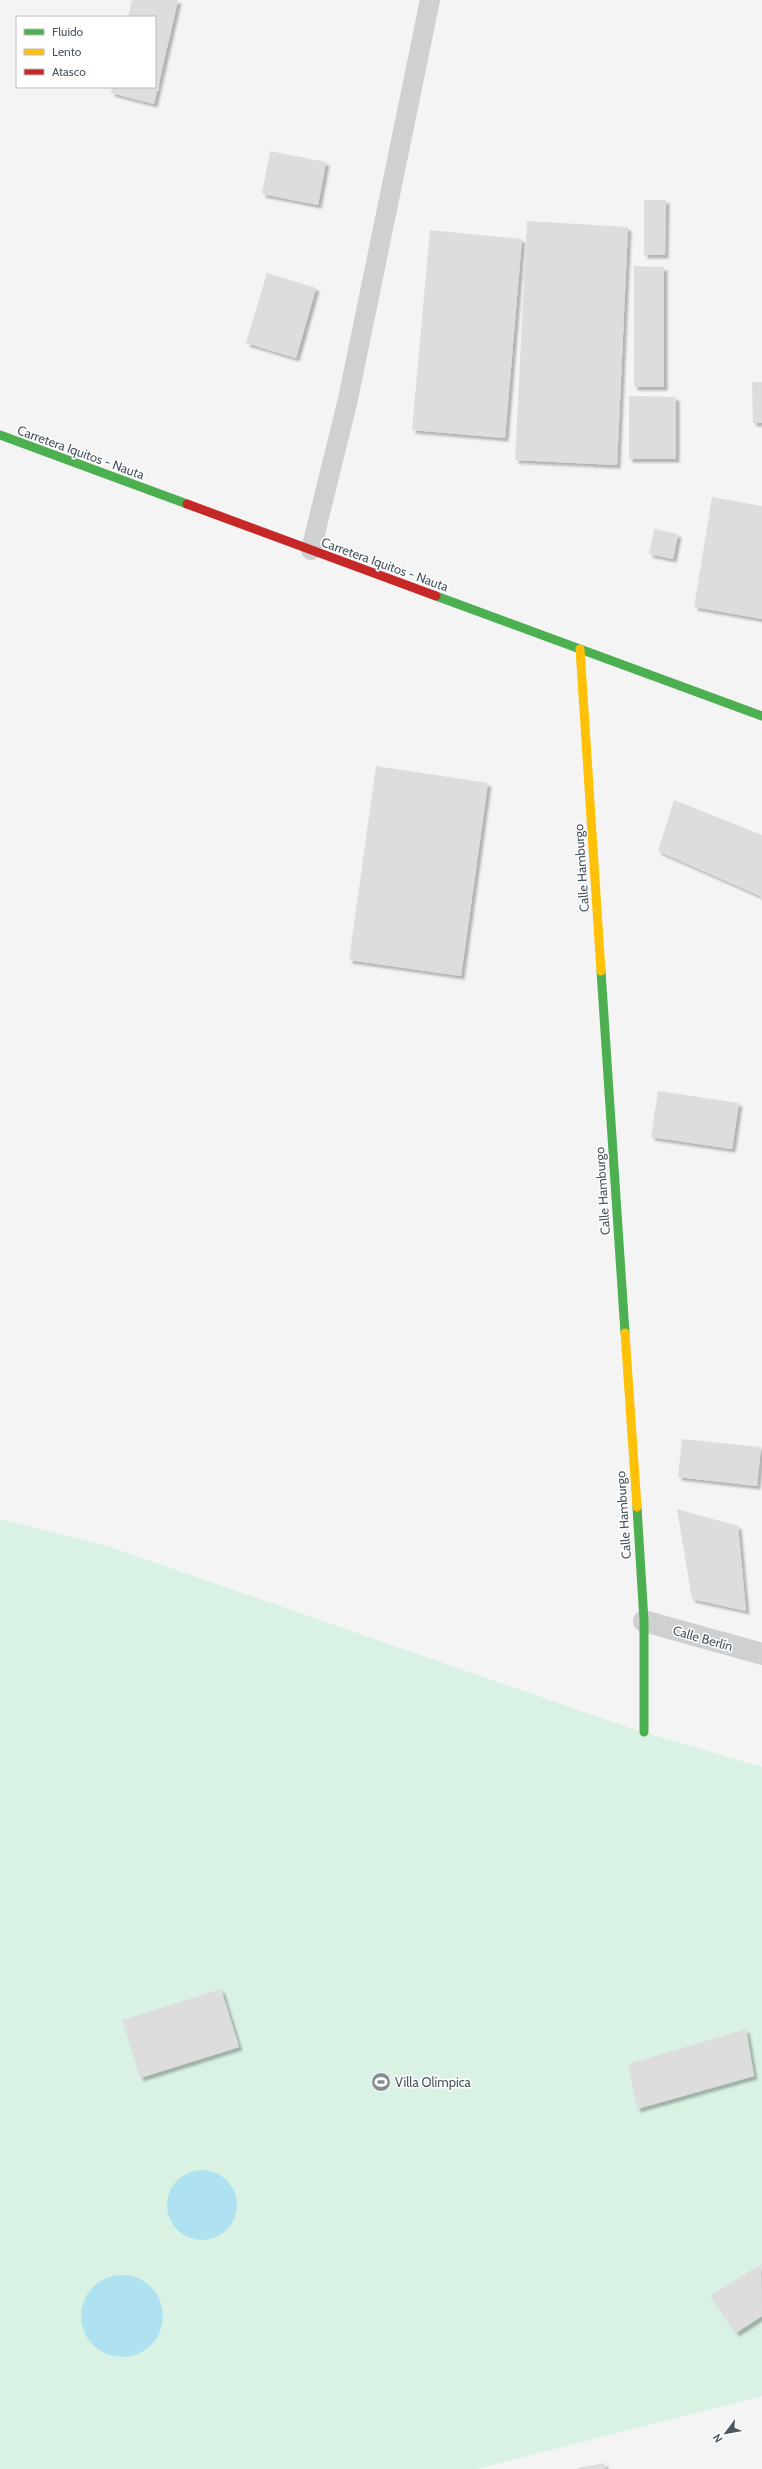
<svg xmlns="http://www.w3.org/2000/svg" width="762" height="2469" viewBox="0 0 762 2469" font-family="Cabin,sans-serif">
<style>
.green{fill:#d9f2e3}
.water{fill:#aee2f0}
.building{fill:#ddddde;filter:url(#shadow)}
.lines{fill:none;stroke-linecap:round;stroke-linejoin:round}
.lane{stroke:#ced0d2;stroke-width:20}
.street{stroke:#ced0d2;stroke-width:22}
.fast{stroke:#4caf50;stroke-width:9}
.slow{stroke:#ffc107;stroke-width:9}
.jam{stroke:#c62828;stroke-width:9}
.labels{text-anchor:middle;stroke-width:3;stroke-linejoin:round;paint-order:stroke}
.street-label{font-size:13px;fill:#4a5661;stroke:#fff}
.poi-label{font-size:13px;fill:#4a5661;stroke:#fff;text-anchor:start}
</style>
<defs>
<filter id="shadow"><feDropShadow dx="3.5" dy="3.5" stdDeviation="1" flood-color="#0004"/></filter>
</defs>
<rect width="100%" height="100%" fill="#f4f4f4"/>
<path class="green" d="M0,1519L110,1547L636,1730L762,1767V2396L477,2469H0Z"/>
<path class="water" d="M167 2205a35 35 0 1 1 70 0a35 35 0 1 1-70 0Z
M81 2316a41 41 0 1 1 82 0a41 41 0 1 1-82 0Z"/>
<path class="building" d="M132,0H178L154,104L111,93L112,87H155V17H128Z
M270,151L326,162L318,205L262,194Z
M644,200H666L665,255H644Z
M527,221L628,227L617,465L515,460Z
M430,230L522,239L505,438L412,430Z
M634,266L664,267V387H634Z
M267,273L316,288L296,358L246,343Z
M752,382H762V423H753Z
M629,396L676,397V459H629Z
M712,497L762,506V619L694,607Z
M654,529L678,534L673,559L649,554Z
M376,766L488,783L461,976L349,960Z
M674,800L762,835V902L760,896L658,851Z
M658,1091L739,1103L732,1149L651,1137Z
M682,1439L761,1447L757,1486L678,1477Z
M677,1509L738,1526L746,1611L692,1599Z
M221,1989L239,2047L140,2078L122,2020Z
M746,2029L754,2076L637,2109L628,2064Z
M761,2264L762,2316L736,2333L710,2296Z
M605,2463L604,2469H578V2468Z"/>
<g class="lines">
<path class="lane" d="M311,550L348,399L430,0"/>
<path class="street" d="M644,1621L762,1654"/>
<path class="fast" d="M0,435L187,504
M436,596L762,716
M601,971L625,1333
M637,1507L644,1621V1732"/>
<path class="slow" d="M580,649L601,971
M625,1333L637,1507"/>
<path class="jam" d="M187,504L436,596"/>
</g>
<defs>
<symbol id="stadium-disc" viewBox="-11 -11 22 22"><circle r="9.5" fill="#868d94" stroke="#fff"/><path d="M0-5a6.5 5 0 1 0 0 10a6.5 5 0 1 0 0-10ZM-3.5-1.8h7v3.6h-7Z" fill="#fff"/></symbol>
</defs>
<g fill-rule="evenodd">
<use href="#stadium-disc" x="370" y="2071" width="22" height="22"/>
</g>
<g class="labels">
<g class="street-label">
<text transform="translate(81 452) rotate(20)" y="5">Carretera Iquitos - Nauta</text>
<text transform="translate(385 564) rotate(20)" y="5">Carretera Iquitos - Nauta</text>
<text transform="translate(581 868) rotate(-94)" y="5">Calle Hamburgo</text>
<text transform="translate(602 1191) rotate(-94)" y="5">Calle Hamburgo</text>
<text transform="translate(623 1515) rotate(-94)" y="5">Calle Hamburgo</text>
<text transform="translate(703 1638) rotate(16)" y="5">Calle Berlín</text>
</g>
<g class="poi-label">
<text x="395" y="2087">Villa Olímpica</text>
</g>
</g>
<rect x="16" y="16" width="140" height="72" fill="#ffffff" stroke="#b7bbc0"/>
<rect x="24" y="29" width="20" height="6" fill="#4caf50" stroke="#b7bbc0"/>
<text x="52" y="36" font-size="12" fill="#4a5661">Fluido</text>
<rect x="24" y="49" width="20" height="6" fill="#ffc107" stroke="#b7bbc0"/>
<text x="52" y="56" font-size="12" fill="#4a5661">Lento</text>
<rect x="24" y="69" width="20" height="6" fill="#c62828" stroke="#b7bbc0"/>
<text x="52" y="76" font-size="12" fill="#4a5661">Atasco</text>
<g transform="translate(726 2433) rotate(238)" stroke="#ffffff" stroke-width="3" paint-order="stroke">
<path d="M0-3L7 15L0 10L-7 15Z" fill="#4a5661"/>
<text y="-6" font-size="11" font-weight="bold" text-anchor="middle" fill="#4a5661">N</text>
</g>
</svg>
